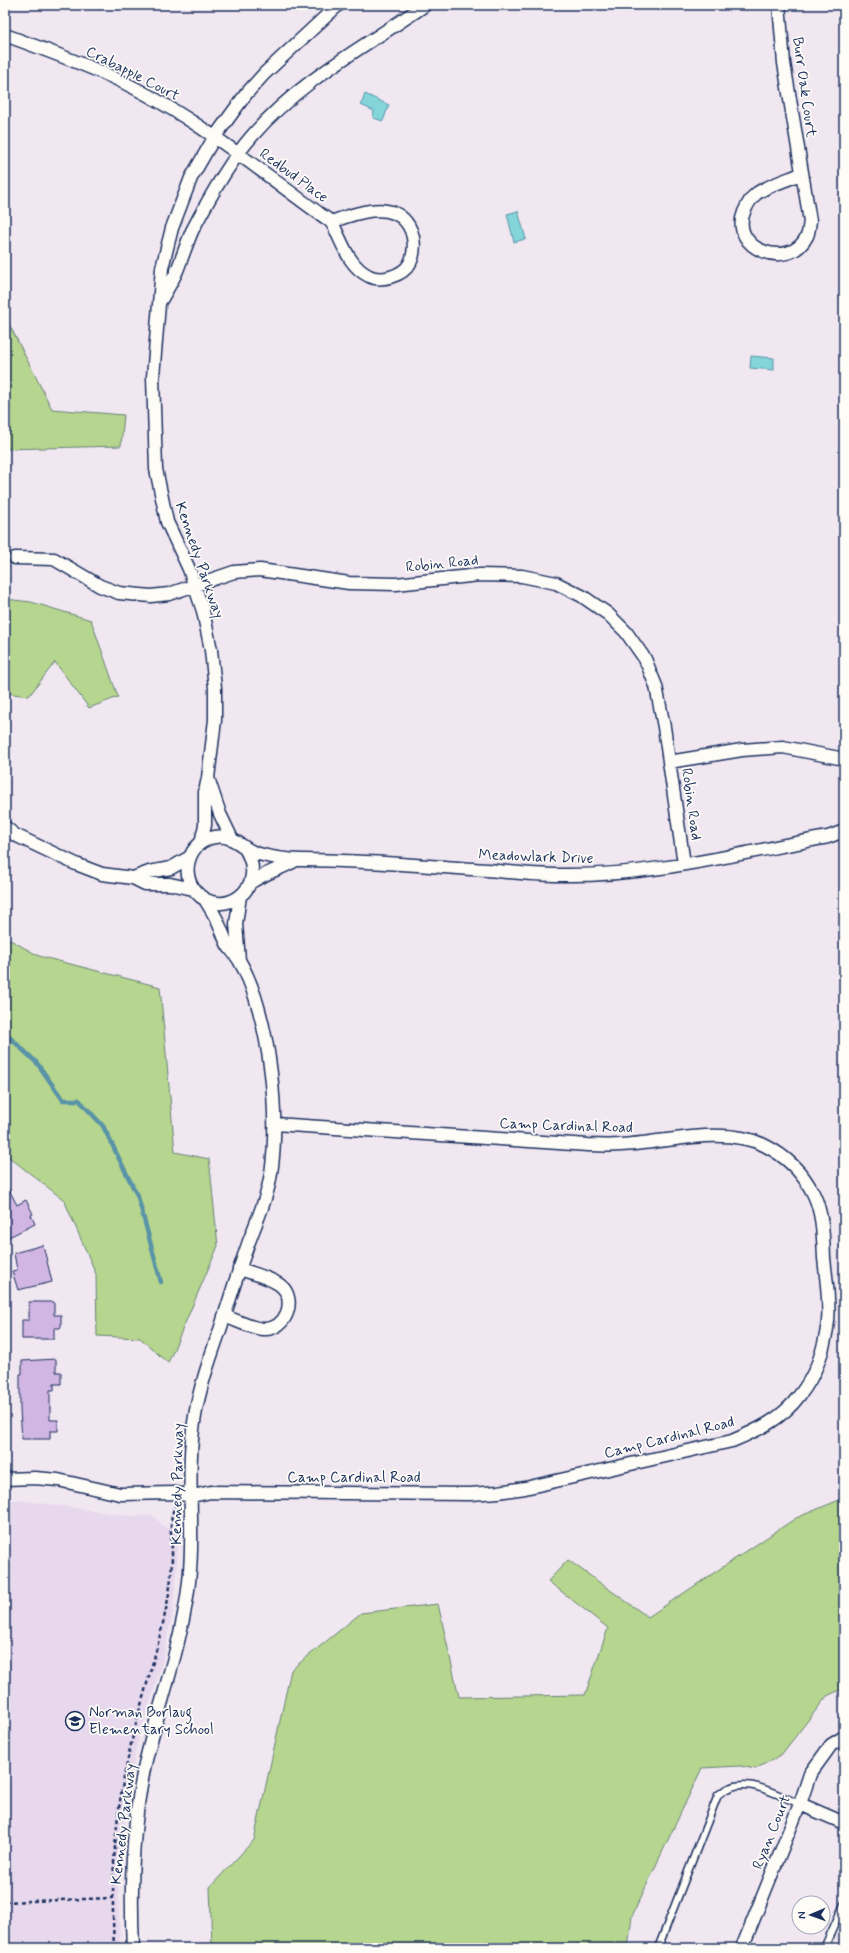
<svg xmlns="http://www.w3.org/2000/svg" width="849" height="1953" viewBox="0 0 849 1953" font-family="Mynerve,sans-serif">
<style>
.built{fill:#e7d8ed}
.green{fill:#b6d58e;stroke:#688276}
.water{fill:#83d5da;stroke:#5993a8}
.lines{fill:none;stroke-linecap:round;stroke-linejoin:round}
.stream{stroke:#5993a8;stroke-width:4.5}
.building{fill:#d1b6e4;stroke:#1b2f5e}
.service-casing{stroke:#1b2f5e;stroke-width:9}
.minor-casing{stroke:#1b2f5e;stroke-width:15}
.path{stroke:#1b2f5e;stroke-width:2.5;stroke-dasharray:4 3;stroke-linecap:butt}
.service{stroke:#fdfcf7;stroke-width:6}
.minor{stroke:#fdfcf7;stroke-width:12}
.labels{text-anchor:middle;stroke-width:3.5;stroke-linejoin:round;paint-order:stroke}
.street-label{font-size:15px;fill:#1b2f5e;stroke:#fdfcf7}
.poi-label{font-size:15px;fill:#1b2f5e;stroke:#fdfcf7;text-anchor:start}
</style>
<rect width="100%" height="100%" fill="#f0e7f1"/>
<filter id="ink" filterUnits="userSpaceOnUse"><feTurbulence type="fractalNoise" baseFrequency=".025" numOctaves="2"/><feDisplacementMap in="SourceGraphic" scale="8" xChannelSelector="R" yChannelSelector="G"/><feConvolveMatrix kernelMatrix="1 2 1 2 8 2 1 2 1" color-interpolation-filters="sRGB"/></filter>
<g filter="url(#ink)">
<path class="built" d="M5,1500H19L129,1516H153L167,1529H179L176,1580L172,1615L163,1659L137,1744L127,1802L118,1882L120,1948H5Z"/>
<path class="green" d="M5,316L52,409L124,415L121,446L5,449Z
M5,599L31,602L91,620L118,697L89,708L55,662L29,696L5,693Z
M5,937L39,956L160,987L175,1152L209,1159L218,1246L168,1363L140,1338L97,1336L96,1274L64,1200L5,1154Z
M844,1498V1688L827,1696L781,1755L755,1769L740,1766L702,1768L632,1916L628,1948H212L210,1887L254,1840L291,1670L361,1613L438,1604L459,1697L585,1695L608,1628L548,1581L568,1560L648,1617L796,1518Z"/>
<path class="water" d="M365,94L389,105L383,121L373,118L374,111L361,105Z
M518,211L526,239L514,242L507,214Z
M751,356L774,358V370L750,368Z"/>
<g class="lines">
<path class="stream" d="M5,1033L37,1063L63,1100H79L103,1126L138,1197L161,1282"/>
</g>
<path class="building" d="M5,1182L17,1205L26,1200L33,1214L31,1215L35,1224L5,1239Z
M43,1245L52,1282L18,1290L12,1271L17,1270L14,1253Z
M29,1302H54V1315H61V1328H54V1339H22V1320H29Z
M56,1359V1372H61V1384H54V1390H50V1420H58V1431H50V1439H22L20,1410V1374H22V1361Z"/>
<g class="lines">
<defs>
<path id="service" d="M658,1948L718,1795C743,1772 774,1794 800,1804
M824,1948L844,1904"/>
<path id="minor" d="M779,5L784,63L810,221C809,226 809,232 807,236C790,272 729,249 744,212C747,205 751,198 756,194C764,187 789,179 801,174
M5,35C38,47 71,59 103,73C182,107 251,164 320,214C324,217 328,219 330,221C334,225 336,231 338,235C345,250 352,268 369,276C381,282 403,276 410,263C416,251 415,233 406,222C389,200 353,214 331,222
M161,300C167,289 174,279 178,268C183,255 187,243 192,231C207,202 231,160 252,136C300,80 366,46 425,5
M15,558L54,559L100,586L119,593L151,596L169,594L234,572L260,570L349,583L396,584L479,575L522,576L556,583L582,596L608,614L626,632L645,659L656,686L664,727L684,864
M669,762L742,750L783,747L844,759
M208,778L220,814L232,839
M5,827L15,835L76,864L102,874L133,878L145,884H170L193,889
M201,843L205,825V792L208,778L215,720V688L211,650L203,611L189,569L167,522L156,469L153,377L162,268L172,228L191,178L214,138L246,94L264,74L338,5
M244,847C272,889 221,921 196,892C179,873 189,841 215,837C232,834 241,847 255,853C269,857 288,860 302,860C364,860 425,866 487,870C510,872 535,875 559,875C649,877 740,853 828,837L844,831
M133,878L149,872L171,868L190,857
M250,883C264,873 281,869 296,860
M239,960L236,924L240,896
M224,1316C236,1320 250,1328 263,1329C286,1331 298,1299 280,1285C269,1277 252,1273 239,1269
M5,1479L35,1478L58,1480L120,1494L175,1493L192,1496L211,1492L470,1494L498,1492L525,1488L732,1441C758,1430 782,1419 799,1396C816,1375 825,1347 828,1321C830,1301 826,1278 824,1258C823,1236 823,1213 813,1193C802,1171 786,1156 764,1145C724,1125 664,1143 621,1145C610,1146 599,1145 588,1145L275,1124
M800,1804L844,1823
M133,1948C130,1886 132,1825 145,1764C159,1705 180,1649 188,1590C196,1532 185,1473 195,1416C200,1385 211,1356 221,1327C229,1301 237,1275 246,1250C253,1229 263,1209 268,1188C283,1129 270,1012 239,960C236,955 232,951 229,947C225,941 223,933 220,927C216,916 210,908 204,898
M742,1948L800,1804L810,1774L831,1745L844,1737"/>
</defs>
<use href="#service" class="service-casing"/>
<use href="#minor" class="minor-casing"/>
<path class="path" d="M5,1902L112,1898
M114,1948C111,1884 114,1820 128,1758C139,1704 158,1653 168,1599C171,1584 172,1566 172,1550C171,1535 169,1520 175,1506"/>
<use href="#service" class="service"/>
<use href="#minor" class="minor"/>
</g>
</g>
<defs>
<symbol id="school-ring" viewBox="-11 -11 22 22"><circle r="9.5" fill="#fdfcf7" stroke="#1b2f5e" stroke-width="1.5"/><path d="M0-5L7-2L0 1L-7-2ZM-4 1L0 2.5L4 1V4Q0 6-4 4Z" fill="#1b2f5e"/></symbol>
</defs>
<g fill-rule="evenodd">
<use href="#school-ring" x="64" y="1710" width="22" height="22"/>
</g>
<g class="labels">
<g class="street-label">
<text transform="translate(133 73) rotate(27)" y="5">Crabapple Court</text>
<text transform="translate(805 87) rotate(82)" y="5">Burr Oak Court</text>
<text transform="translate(294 175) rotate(36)" y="5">Redbud Place</text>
<text transform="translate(200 560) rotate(71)" y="5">Kennedy Parkway</text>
<text transform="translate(442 563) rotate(-6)" y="5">Robin Road</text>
<text transform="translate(692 804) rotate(82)" y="5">Robin Road</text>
<text transform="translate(536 856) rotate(2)" y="5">Meadowlark Drive</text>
<text transform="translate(566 1125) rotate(2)" y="5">Camp Cardinal Road</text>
<text transform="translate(669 1437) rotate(-14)" y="5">Camp Cardinal Road</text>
<text x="354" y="1482">Camp Cardinal Road</text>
<text transform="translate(177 1484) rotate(-89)" y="5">Kennedy Parkway</text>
<text transform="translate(123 1824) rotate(-83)" y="5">Kennedy Parkway</text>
<text transform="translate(771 1832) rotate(-68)" y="5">Ryan Court</text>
</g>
<g class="poi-label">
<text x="89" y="1717">Norman Borlaug<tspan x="89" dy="17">Elementary School</tspan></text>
</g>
</g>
<rect width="849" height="1953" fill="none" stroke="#fdfcf7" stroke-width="20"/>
<rect x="10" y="10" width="829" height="1933" fill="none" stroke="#1b2f5e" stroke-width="1.5" filter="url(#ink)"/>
<g transform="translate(811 1915) rotate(268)"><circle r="19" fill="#fdfcf7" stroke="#a3aaba"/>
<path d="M0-3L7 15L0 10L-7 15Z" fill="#1b2f5e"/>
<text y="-6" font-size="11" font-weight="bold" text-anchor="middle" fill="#1b2f5e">N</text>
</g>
</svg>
